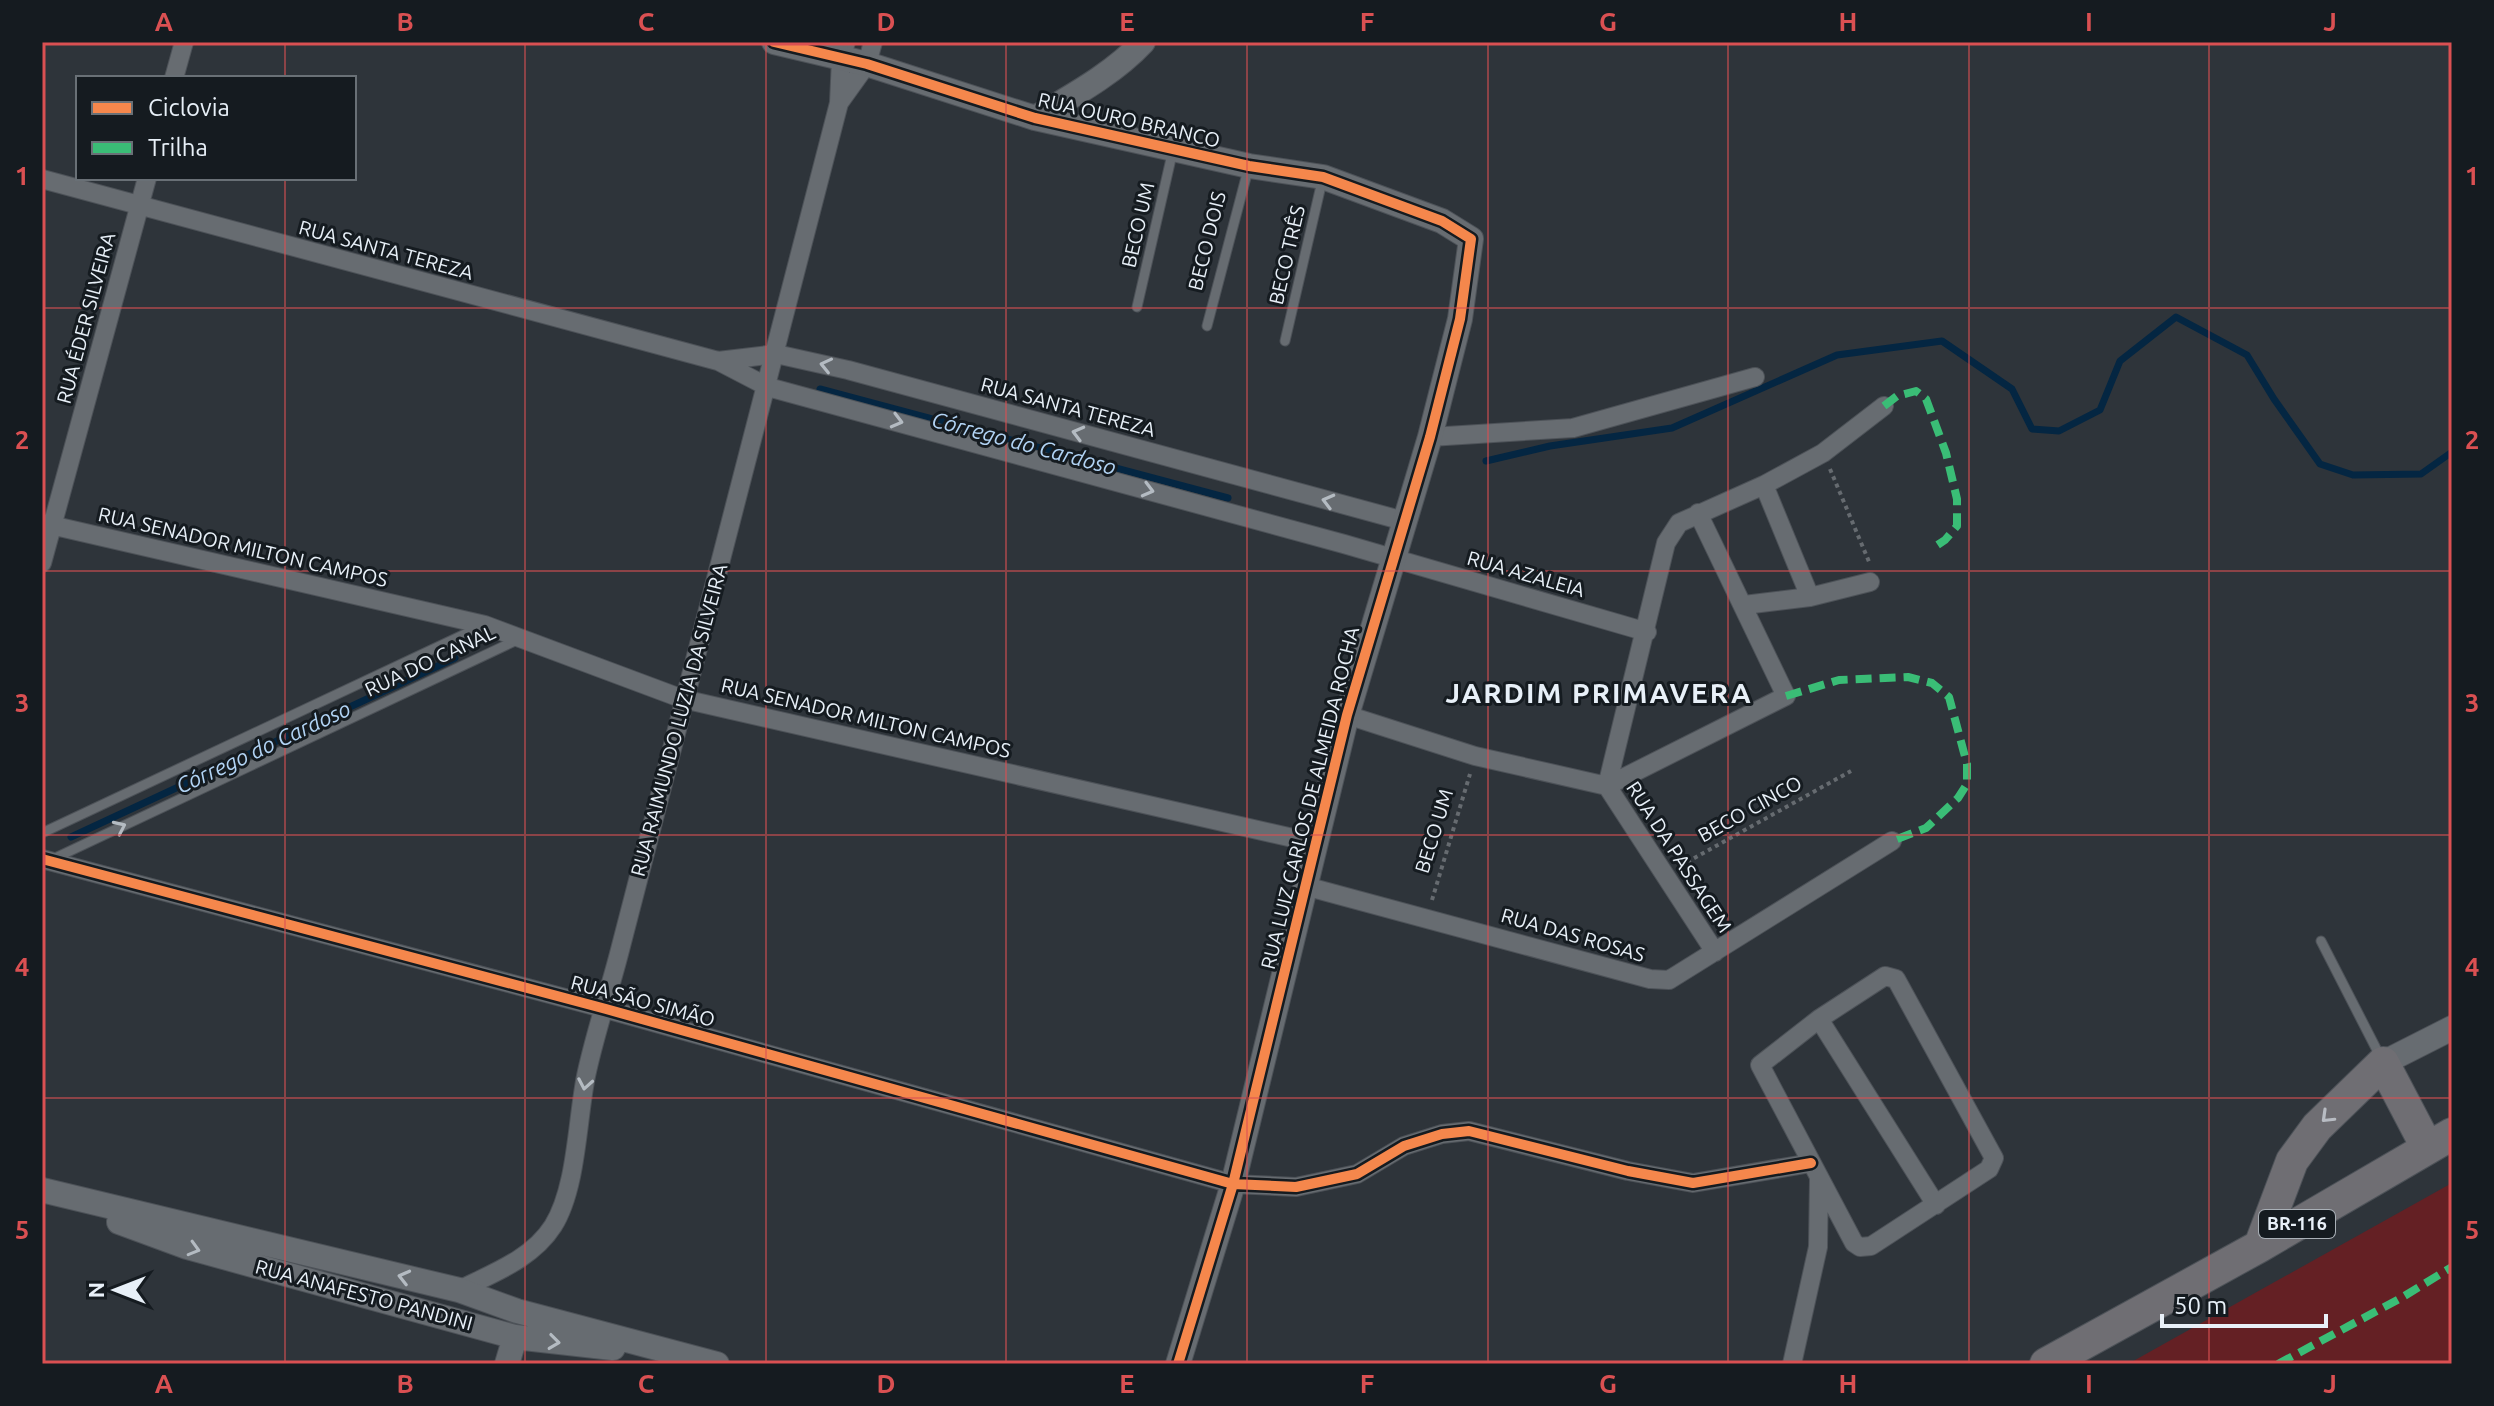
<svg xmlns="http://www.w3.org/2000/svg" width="2494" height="1406" viewBox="0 0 2494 1406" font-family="Ubuntu,sans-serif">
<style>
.green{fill:#642024}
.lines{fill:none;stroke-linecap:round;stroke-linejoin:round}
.stream{stroke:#042642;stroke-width:7}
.service-casing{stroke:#4d5258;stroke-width:11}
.minor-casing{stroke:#4d5258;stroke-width:20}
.tertiary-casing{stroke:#4d5258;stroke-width:26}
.trunk-casing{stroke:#4d5258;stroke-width:34}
.path{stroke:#666b70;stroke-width:4;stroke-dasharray:4 4;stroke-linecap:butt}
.service{stroke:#676c71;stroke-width:9}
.minor{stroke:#676c71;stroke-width:18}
.tertiary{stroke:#676c71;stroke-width:24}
.trunk{stroke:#6f6e73;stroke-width:32}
.quiet{stroke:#3abd76;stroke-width:8;stroke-dasharray:16 8;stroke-linecap:butt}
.cycleway-casing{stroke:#151b20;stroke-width:15}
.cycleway{stroke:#f5874c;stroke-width:10}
.oneway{stroke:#b4bbc2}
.oneway2{stroke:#b8bcc3}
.grid{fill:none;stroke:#da5052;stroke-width:2;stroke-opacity:0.55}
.labels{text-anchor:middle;stroke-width:6;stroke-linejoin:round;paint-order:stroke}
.shield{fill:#151b20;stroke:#a9b0b7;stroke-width:2}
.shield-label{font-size:18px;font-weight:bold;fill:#e8f0f8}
.street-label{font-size:20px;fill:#e8f0f8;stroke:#151b20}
.water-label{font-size:22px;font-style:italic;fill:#b1d3f4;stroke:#151b20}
.district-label{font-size:28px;font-weight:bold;letter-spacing:2px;fill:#e8f0f8;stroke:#151b20}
.neatline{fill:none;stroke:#da5052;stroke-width:3}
.grid-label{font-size:26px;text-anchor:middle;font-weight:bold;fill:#da5052}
</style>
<rect width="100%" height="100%" fill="#2e343a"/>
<path class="green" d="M2452,1183V1364H2128Z"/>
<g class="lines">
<path class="stream" d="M820,389L1228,498
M1486,461L1550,446L1672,428L1837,355L1942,341L2012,389L2032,429L2059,431L2100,410L2120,361L2176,317L2247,355L2274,399L2320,464L2353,475L2421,474L2452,452
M71,837L455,658"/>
<defs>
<path id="service" d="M1137,307L1173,150
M1207,326L1249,166
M1285,341L1323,177
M42,833L482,626
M53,859L517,640
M2321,941L2382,1060"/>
<path id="minor" d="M174,78L184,42
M839,103L867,64L873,42
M42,179L718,361L768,387L1344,544L1647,632
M718,361L776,354L848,370L1404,521
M1430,437L1573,428L1755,377
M1764,485L1810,597
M42,523L485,625L683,699L1315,843
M42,563L147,178
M1744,605L1810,597L1870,582
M1347,715L1475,756L1607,786L1786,696L1698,513
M42,859L606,1009L1233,1184L1296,1187L1357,1174L1404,1146L1442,1134L1469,1131L1628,1171L1693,1183L1811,1163
M1305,886L1650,979L1669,980L1892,841
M1715,952L1607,786L1666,543L1679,523L1764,485L1823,453L1884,406
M1885,976L1896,979L1994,1158L1989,1169L1871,1246L1860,1247L1854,1243L1760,1065L1819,1019Z
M1819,1019L1936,1205
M459,1290C493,1273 532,1259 553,1226C577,1188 577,1120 586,1076C595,1033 610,990 621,946C691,665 768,385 839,103L841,59L846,42
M1792,1364L1818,1247L1819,1179"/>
<path id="tertiary" d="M774,42L867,64L1035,118L1249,166L1323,177L1442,221L1471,239L1460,319L1430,437L1347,715L1233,1184L1178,1364
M1035,118C1072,96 1113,74 1143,42
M2383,1063L2452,1028
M42,1190L459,1290L517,1311L717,1364
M119,1222L187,1247L515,1337L613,1348
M507,1364L515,1337"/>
<path id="trunk" d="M2260,1246L2292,1161L2317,1127L2383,1063L2427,1147
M2046,1364L2260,1246L2452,1134"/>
</defs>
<use href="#service" class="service-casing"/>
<use href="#minor" class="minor-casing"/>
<use href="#tertiary" class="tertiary-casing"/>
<use href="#trunk" class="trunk-casing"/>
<path class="path" d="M1830,469L1870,564
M1680,866L1851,771
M1432,900L1470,774"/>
<use href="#service" class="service"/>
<use href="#minor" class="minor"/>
<use href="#tertiary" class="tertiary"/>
<use href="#trunk" class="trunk"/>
<path class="quiet" d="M1884,406L1897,396L1916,391L1926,399L1946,453L1957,499V526L1945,540L1933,548
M1786,696L1839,680L1908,677L1932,683L1949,697L1967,764V784L1958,798L1926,828L1892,841
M2278,1364L2401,1298L2452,1267"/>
<defs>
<path id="cycleway" d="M774,42L867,64L1035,118L1249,166L1323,177L1442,221L1471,239L1460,319L1430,437L1347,715L1233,1184L1178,1364
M42,859L606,1009L1233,1184L1296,1187L1357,1174L1404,1146L1442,1134L1469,1131L1628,1171L1693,1183L1811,1163"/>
</defs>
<use href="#cycleway" class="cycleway-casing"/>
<use href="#cycleway" class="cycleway"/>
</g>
<defs><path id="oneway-chevron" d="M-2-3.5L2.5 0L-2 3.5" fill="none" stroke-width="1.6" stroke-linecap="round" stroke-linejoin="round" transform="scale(2)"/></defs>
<g class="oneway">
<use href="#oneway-chevron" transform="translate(826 365) rotate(-167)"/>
<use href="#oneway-chevron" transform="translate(897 421) rotate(15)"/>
<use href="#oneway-chevron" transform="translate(1078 433) rotate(-165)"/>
<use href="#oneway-chevron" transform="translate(1148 490) rotate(15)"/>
<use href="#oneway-chevron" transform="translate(1328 501) rotate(-165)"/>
<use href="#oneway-chevron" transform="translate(120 827) rotate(-25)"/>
<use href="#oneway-chevron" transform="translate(585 1084) rotate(100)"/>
<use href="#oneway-chevron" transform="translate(194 1249) rotate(16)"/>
<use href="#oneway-chevron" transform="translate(404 1277) rotate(-166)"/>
<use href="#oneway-chevron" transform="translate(554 1342) rotate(7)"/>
</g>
<use class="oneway2" href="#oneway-chevron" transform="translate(2327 1117) rotate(136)"/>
<path class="grid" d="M285,42V78M525,42V1364M766,42V1364M1006,42V1364M1247,42V1364M1488,42V1364M1728,42V1364M1969,42V1364M2209,42V1364M285,178V1364M42,308H2452M42,571H2452M42,835H2452M42,1098H2452"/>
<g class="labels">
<rect class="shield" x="2259" y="1210" width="76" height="28" rx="6"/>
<g class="shield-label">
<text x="2297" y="1230">BR-116</text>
</g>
<g class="street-label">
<text transform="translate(1129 120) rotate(13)" y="7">RUA OURO BRANCO</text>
<text transform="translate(1138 225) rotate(-77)" y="7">BECO UM</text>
<text transform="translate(1207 241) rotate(-76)" y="7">BECO DOIS</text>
<text transform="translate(386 250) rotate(15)" y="7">RUA SANTA TEREZA</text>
<text transform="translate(1287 255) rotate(-77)" y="7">BECO TRÊS</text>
<text transform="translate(86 318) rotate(-75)" y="7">RUA ÉDER SILVEIRA</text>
<text transform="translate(1068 407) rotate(15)" y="7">RUA SANTA TEREZA</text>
<text transform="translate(243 547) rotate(13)" y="7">RUA SENADOR MILTON CAMPOS</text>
<text transform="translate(1526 574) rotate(16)" y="7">RUA AZALEIA</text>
<text transform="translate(430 661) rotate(-25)" y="7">RUA DO CANAL</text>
<text transform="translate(866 718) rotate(13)" y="7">RUA SENADOR MILTON CAMPOS</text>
<text transform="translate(679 720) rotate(-75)" y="7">RUA RAIMUNDO LUZIA DA SILVEIRA</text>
<text transform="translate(1310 798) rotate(-76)" y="7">RUA LUIZ CARLOS DE ALMEIDA ROCHA</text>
<text transform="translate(1750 809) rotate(-29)" y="7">BECO CINCO</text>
<text transform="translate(1434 831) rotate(-73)" y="7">BECO UM</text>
<text transform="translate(1679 857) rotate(57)" y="7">RUA DA PASSAGEM</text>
<text transform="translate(1573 935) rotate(16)" y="7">RUA DAS ROSAS</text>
<text transform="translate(643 1001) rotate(15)" y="7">RUA SÃO SIMÃO</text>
<text transform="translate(364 1295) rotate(15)" y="7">RUA ANAFESTO PANDINI</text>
</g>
<g class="water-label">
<text transform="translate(1024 443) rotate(15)" y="8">Córrego do Cardoso</text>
<text transform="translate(263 747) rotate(-25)" y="8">Córrego do Cardoso</text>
</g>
<g class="district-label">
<text x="1599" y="703">JARDIM PRIMAVERA</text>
</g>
</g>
<rect width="2494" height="1406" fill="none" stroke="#151b20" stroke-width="88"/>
<rect x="76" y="76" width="280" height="104" fill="#151b20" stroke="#697076" stroke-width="2"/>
<rect x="92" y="102" width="40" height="12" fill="#f5874c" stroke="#697076" stroke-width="2"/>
<text x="148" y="116" font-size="24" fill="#e8f0f8">Ciclovia</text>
<rect x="92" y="142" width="40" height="12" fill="#3abd76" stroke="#697076" stroke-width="2"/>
<text x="148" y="156" font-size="24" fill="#e8f0f8">Trilha</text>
<g transform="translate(116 1290) rotate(270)" stroke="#151b20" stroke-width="6" paint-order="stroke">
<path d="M0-6L14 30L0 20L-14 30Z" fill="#e8f0f8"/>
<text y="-12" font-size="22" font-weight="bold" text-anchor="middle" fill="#e8f0f8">N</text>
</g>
<path d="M2162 1314v12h164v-12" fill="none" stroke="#e8f0f8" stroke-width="4"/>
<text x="2174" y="1314" font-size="24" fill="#e8f0f8" stroke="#151b20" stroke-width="6" paint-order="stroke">50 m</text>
<rect x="44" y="44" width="2406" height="1318" class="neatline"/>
<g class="grid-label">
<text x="164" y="31">A</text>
<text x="405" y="31">B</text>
<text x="646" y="31">C</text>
<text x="886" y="31">D</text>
<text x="1127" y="31">E</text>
<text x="1367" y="31">F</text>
<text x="1608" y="31">G</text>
<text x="1848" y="31">H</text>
<text x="2089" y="31">I</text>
<text x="2330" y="31">J</text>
<text x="22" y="185">1</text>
<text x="2472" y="185">1</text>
<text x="22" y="449">2</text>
<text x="2472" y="449">2</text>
<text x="22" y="712">3</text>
<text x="2472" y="712">3</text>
<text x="22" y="976">4</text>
<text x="2472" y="976">4</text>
<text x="22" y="1239">5</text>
<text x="2472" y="1239">5</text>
<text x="164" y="1393">A</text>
<text x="405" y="1393">B</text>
<text x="646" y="1393">C</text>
<text x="886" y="1393">D</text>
<text x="1127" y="1393">E</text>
<text x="1367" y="1393">F</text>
<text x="1608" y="1393">G</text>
<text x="1848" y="1393">H</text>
<text x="2089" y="1393">I</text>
<text x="2330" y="1393">J</text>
</g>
</svg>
